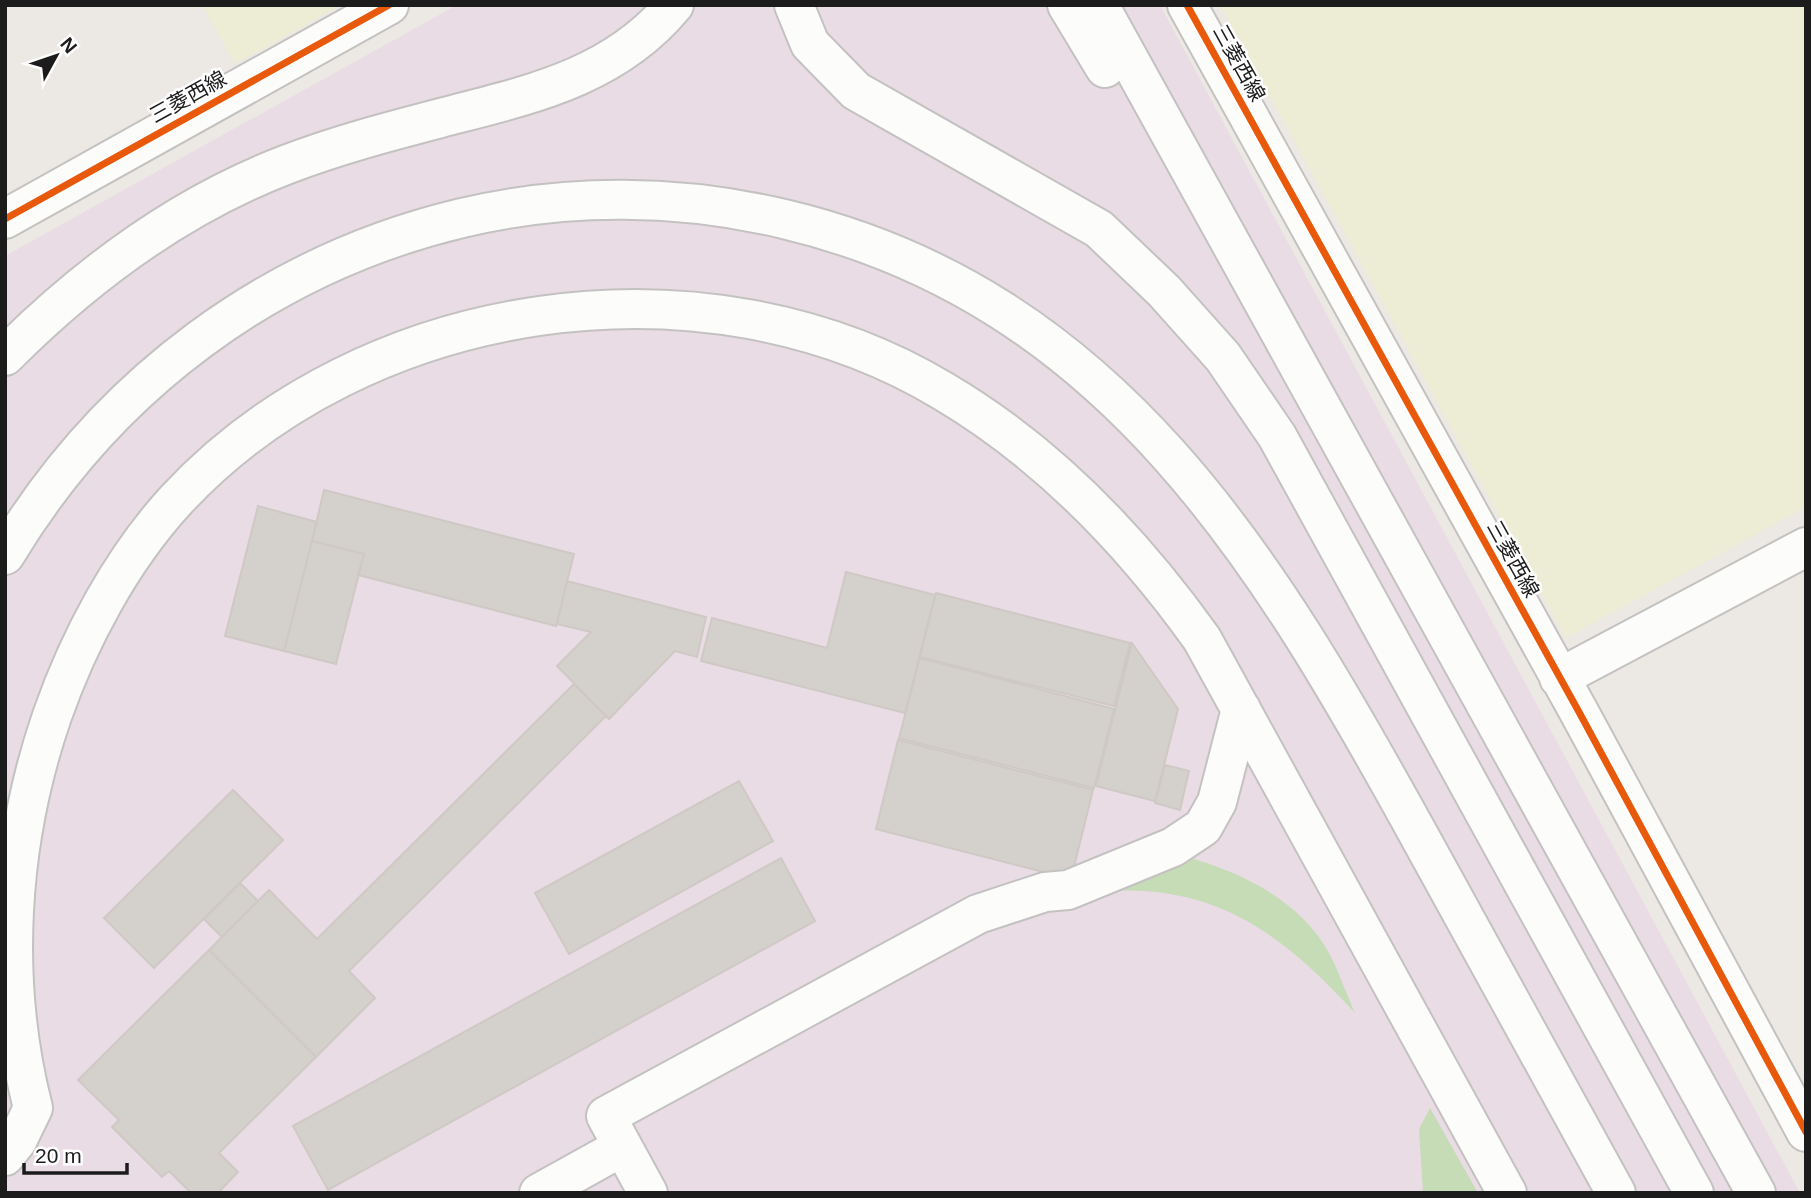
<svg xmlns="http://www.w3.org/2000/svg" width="1811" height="1198" viewBox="0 0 1811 1198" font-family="Helvetica,'Noto Sans JP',sans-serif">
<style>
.industrial{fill:#eadce5}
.farmland{fill:#edecd5}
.forest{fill:#c6dcb6}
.building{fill:#d4d0cc;stroke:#cfc9c5;stroke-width:2}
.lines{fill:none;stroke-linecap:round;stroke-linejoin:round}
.minor-casing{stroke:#c4c2c0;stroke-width:42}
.minor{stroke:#fcfcfb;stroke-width:38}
.cycleway-casing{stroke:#fff;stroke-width:11}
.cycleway{stroke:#e8590c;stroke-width:7}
.labels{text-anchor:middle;stroke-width:5;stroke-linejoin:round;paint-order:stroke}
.street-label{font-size:21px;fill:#1c1c1c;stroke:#fff}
</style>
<rect width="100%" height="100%" fill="#ece8e4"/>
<path class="industrial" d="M457,5H1160L1800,1193H5V256Z"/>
<path class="farmland" d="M202,5H341L235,64Z
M1220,5H1806V507L1566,638Z"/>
<path class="forest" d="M1194,859C1245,874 1302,903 1329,953C1339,972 1346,993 1355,1013C1285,937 1219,885 1110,891L1107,885Z
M1430,1108L1478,1193H1423L1419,1129Z"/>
<path class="building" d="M324,490L574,554L556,626L358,575L364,554L312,541Z
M258,506L317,522L284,651L225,636Z
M312,541L364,554L336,664L284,651Z
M846,572L935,595L905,713L701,661L712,618L827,648Z
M567,581L706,617L697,657L675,651L609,719L557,666L591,632L557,624Z
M936,593L1130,643L1114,706L920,657Z
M1132,643L1178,709L1155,801L1096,786Z
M920,658L1114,709L1094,788L899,738Z
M574,684L606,716L349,971L375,998L316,1057L209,950L269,890L317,939Z
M898,740L1093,790L1071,879L876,829Z
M1165,765L1189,771L1180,810L1155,803Z
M739,781L773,841L569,954L535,893Z
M233,790L283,840L154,968L104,918Z
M781,858L815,921L328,1190L293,1126Z
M240,883L258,901L222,937L204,919Z
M209,950L316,1057L219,1153L238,1172L218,1193H191L169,1171L162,1177L112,1127L119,1120L78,1080Z"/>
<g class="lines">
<defs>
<path id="minor" d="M794,5L810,44L856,91L1099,229L1164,291L1223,357L1277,436L1694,1193
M1067,5L1105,68
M1099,5L1756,1193
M1187,5L1579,712L1806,1132
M5,219L389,5
M5,356C87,274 180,205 288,164C343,143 399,129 456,114C538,93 617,74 674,5
M5,555C107,385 269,264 462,218C567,193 679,194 784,219C1113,297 1269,563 1421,839C1486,957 1551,1075 1616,1193
M1559,678L1806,547
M5,1156L17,1141L33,1108C0,979 9,841 52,716C79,639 121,560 176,500C364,297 705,248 943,391C1048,453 1132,541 1202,639L1507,1193
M539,1193L622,1147
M648,1193L606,1116L978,914L1045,892L1068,890L1173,847L1203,827L1217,802L1241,709"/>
</defs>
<use href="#minor" class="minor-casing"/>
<use href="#minor" class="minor"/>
<defs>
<path id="cycleway" d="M1187,5L1579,712L1806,1132
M5,219L389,5"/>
</defs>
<use href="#cycleway" class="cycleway-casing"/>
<use href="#cycleway" class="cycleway"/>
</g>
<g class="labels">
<g class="street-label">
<text transform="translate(1239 63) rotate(61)" y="7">三菱西線</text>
<text transform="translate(188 97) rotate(-29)" y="7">三菱西線</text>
<text transform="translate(1513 559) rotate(61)" y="7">三菱西線</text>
</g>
</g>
<rect width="1811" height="1198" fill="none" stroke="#1c1c1c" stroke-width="14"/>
<g transform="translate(56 56) rotate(50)" stroke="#ffffff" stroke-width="5" paint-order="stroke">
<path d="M0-5L12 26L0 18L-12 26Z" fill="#1c1c1c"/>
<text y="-10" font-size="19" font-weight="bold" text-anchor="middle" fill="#1c1c1c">N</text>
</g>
<path d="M24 1163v10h103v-10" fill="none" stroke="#1c1c1c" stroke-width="3.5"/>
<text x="35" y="1163" font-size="21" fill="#1c1c1c" stroke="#ffffff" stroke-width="5" paint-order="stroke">20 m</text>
</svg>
